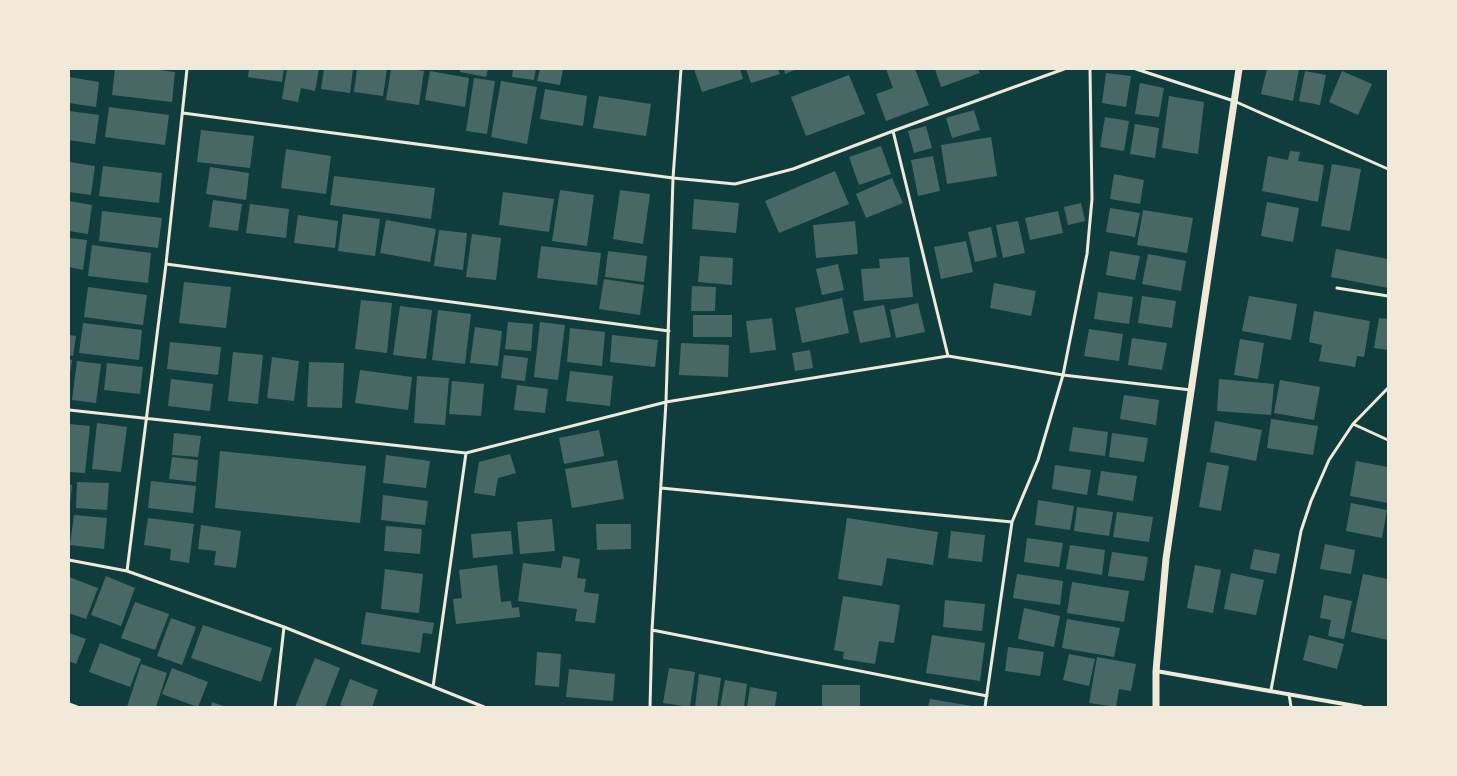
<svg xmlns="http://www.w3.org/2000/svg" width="1457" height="776" viewBox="0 0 1457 776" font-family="Signika,sans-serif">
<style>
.building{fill:#486865}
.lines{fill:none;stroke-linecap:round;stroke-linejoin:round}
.service{stroke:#f1e9da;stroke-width:3}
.minor{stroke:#f1e9da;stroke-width:4}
.tertiary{stroke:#f1e9da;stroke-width:7}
</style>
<rect width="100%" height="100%" fill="#0f3d3e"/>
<path class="building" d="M115,69H152L175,72L172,102L112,95Z
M249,69H284L282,82L248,77Z
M287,69H319L315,91L301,88L298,102L282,99Z
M324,69H353L350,93L321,89Z
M357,69H387L383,96L354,92Z
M391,69H409L424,71L419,105L386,100Z
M460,69H488L486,77L460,72Z
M513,69H536L534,80L512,77Z
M540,69H563L560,85L537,81Z
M694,69H740L743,79L702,92Z
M746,69H778L780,74L751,83Z
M784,69H797L785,74Z
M886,69H915L929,105L886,121L876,94L893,88Z
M935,69H978L980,73L941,87Z
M1267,69H1299L1293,101L1261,94Z
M430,71L469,78L465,107L425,100Z
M1305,71L1326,75L1320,105L1299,101Z
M1342,71L1372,84L1358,115L1329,102Z
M1106,73L1131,76L1126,107L1102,103Z
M849,75L865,114L806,136L791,97Z
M69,77L99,82L96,107L69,103Z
M474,78L495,81L487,134L466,131Z
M501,81L537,87L527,144L491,137Z
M1140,83L1164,88L1159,117L1135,114Z
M545,89L587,96L583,126L540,119Z
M599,96L651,104L646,136L593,128Z
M1169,96L1204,102L1198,154L1162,148Z
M109,107L169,115L165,145L105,137Z
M974,110L980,130L952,138L946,118Z
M69,111L99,115L95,144L69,140Z
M1105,117L1129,121L1124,151L1100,147Z
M1135,124L1159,128L1155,158L1130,154Z
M926,126L932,148L914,153L908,131Z
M201,130L254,136L250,168L197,162Z
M991,137L997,176L947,184L941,145Z
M881,146L891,174L859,185L849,157Z
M286,149L331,156L326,194L281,188Z
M1290,151L1300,152L1298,161L1324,165L1318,202L1262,191L1268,156L1288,160Z
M933,156L940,191L918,196L911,160Z
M69,162L95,166L91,195L69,192Z
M1332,164L1361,169L1350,231L1321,226Z
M103,166L162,173L159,203L99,196Z
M210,167L249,173L246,200L206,194Z
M835,171L849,204L779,233L765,201Z
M1114,174L1144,180L1140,204L1110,199Z
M334,176L435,188L431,219L330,205Z
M892,178L903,203L866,218L856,194Z
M560,190L594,195L587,246L552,241Z
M620,190L650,194L643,244L613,239Z
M503,192L554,199L549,232L499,225Z
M694,199L739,203L736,233L692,229Z
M213,200L242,204L238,231L209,227Z
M69,201L92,205L88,234L69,231Z
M1267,202L1299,208L1293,242L1261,236Z
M1081,203L1085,221L1068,225L1064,207Z
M250,204L289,209L286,238L246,233Z
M1110,208L1140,213L1135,237L1106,232Z
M1143,210L1193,218L1187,253L1137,245Z
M102,211L162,218L158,248L99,241Z
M1058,211L1063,233L1030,240L1025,218Z
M343,214L380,219L375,256L338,251Z
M298,215L338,221L335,248L294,243Z
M386,220L436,229L430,262L380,253Z
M855,221L858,254L816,258L813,225Z
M1018,221L1025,253L1003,258L996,225Z
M991,227L997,257L975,262L968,232Z
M439,230L467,233L463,270L434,266Z
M472,234L501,238L496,280L466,277Z
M69,238L87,240L83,270L69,267Z
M966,241L973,272L941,279L934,247Z
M92,245L151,253L148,283L88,276Z
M541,246L601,253L597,285L537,278Z
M1336,249L1388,259V288L1331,277Z
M608,251L647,256L644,282L605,277Z
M1110,251L1140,256L1135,280L1106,275Z
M1148,254L1186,261L1181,291L1142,284Z
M700,256L733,258L732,285L698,282Z
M909,257L913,297L864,301L861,269L880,268L879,259Z
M838,264L844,290L822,295L816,269Z
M604,279L644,285L640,315L599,309Z
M184,282L231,287L226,328L179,323Z
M994,283L1036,291L1031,316L990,308Z
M692,286L716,287L715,311H691Z
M88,287L147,295L143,325L84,317Z
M1098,292L1133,297L1129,324L1094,319Z
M1142,296L1176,301L1172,328L1138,323Z
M1249,296L1297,304L1291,340L1242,331Z
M842,298L849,333L802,343L795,308Z
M361,300L392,303L387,353L355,349Z
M918,303L925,332L896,338L890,310Z
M884,305L891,337L860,343L853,311Z
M400,306L432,310L426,359L393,355Z
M438,310L471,314L465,364L432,360Z
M1314,311L1370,321L1364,357L1357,356L1355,367L1319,361L1322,345L1309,342Z
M693,315H732V337H693Z
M772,318L776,350L750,353L746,321Z
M1379,318L1388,319V350L1374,348Z
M508,322L533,324L531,351L505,349Z
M540,322L565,325L558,380L534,377Z
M83,323L142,330L139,360L79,353Z
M475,327L502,331L498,366L470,363Z
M570,328L605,332L602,366L567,362Z
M1089,329L1123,334L1119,361L1084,356Z
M69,335L76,336L73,356L69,355Z
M612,335L658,340L655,367L610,362Z
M1132,338L1167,343L1162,370L1128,365Z
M1240,339L1264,343L1258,379L1234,375Z
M170,342L221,347L218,375L167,369Z
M681,343L729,345L728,377L679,375Z
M810,350L813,368L795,371L792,353Z
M233,352L263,355L258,404L228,401Z
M504,355L528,358L525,381L501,378Z
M272,357L299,361L294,401L267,398Z
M69,359L72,360L70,373H69Z
M77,361L101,364L96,403L72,400Z
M309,362L344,363L342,408L307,407Z
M107,363L143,367L140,394L104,390Z
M360,370L412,377L408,410L355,403Z
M570,371L613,376L610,406L566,401Z
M417,376L449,378L445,425L414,423Z
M171,379L213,384L210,411L168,406Z
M1219,379L1274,384L1271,415L1217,411Z
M1280,380L1320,387L1314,420L1274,413Z
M452,381L484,384L481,416L449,414Z
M517,385L548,389L545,413L514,410Z
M1124,395L1159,400L1156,425L1120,419Z
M1271,419L1318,426L1313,455L1267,448Z
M1215,421L1262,430L1256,461L1210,452Z
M97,423L127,427L121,472L92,469Z
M69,424L90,426L85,473L69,472Z
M1073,427L1108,432L1105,456L1069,451Z
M599,430L604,456L564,464L559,438Z
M174,433L201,436L198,457L172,455Z
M1112,433L1148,438L1144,462L1109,457Z
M220,451L366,466L360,523L215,508Z
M510,454L516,473L498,478L495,496L474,493L479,462Z
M386,455L430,461L426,488L383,483Z
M172,457L198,460L196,482L169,479Z
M617,460L624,499L572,508L565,469Z
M1356,461L1388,467V503L1350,496Z
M1207,462L1229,466L1221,511L1199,507Z
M1055,465L1091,470L1087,495L1052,489Z
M1101,471L1137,476L1133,501L1097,495Z
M151,481L196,486L193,513L148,508Z
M77,482L109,483L107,510L76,508Z
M69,484L72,485L70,504H69Z
M383,495L428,501L425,525L381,520Z
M1038,500L1074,506L1070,530L1035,525Z
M1351,503L1387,510L1382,538L1346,531Z
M1077,507L1113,512L1109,536L1074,531Z
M1117,512L1153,517L1149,542L1113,537Z
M74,515L107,518L104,549L70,545Z
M148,518L194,524L189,563L170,560L171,549L144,545Z
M847,518L938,532L933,565L887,558L882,586L838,579Z
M552,519L555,551L520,554L517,522Z
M596,524H631V549L597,550Z
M201,525L241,531L236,568L214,565L216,551L198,549Z
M386,526L422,529L420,554L384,551Z
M511,531L513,554L473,558L471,534Z
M951,531L985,535L982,562L948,558Z
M1027,538L1063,543L1059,567L1024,562Z
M1325,544L1355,550L1351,574L1320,569Z
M1070,545L1105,550L1102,575L1066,569Z
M1254,549L1280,554L1276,574L1250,569Z
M1112,552L1148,557L1144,581L1108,576Z
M563,556L580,559L577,578L586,579L584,592L599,594L595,623L575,621L577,609L518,601L523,563L561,568Z
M497,565L501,602L511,601L512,608L519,607L520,617L456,624L453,599L462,598L459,570Z
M1195,565L1221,570L1213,613L1187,608Z
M385,569L423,574L419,613L381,609Z
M1231,573L1264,580L1256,615L1224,609Z
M1017,574L1063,581L1060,605L1013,598Z
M1363,574L1388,579V640L1351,632Z
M106,576L135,588L121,626L91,615Z
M69,577L98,588L86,619L69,613Z
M1072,582L1129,591L1124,622L1067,613Z
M1324,595L1352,601L1344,639L1328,636L1331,620L1320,618Z
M843,596L900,605L894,643L879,641L875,664L843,659L844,652L834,650Z
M945,600L985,604L982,631L943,627Z
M135,602L169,614L155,650L121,638Z
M1024,608L1060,616L1054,647L1018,639Z
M366,612L434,623L432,634L423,633L420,653L361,644Z
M171,618L196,627L182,665L157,656Z
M1067,619L1120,628L1114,657L1062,648Z
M203,625L272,648L261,682L191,658Z
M69,633L86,639L76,664L69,661Z
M932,635L985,643L980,681L926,673Z
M1309,635L1344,644L1337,669L1303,660Z
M100,643L141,659L130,687L89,672Z
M1008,647L1044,652L1040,676L1005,671Z
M537,652L561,654L559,687L535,685Z
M1069,654L1095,659L1089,686L1063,680Z
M1097,657L1136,664L1131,691L1119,689L1116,707L1089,703Z
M315,658L340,668L325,707H295Z
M141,664L167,673L156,707H127Z
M172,668L208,682L198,707L162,694Z
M669,668L695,672L690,707L663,703Z
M569,669L615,674L613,701L566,697Z
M699,674L721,678L717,707H695Z
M350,679L378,690L372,707H346L340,705Z
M725,680L747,684L744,707H720Z
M822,685H860V707H822Z
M750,687L777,692L775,707H747Z
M930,699L972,706V707H928Z
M212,702L226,707H211Z"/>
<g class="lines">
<path class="service" d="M1136,69L1234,101L1388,169
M183,113L673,178L735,184L793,169L893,131L1064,69
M893,131L948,356
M166,264L669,331
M1337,288L1388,296
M69,410L466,453L666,402L948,356L1063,375L1191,390
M1353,424L1388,440
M661,488L1012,522
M69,560L127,571L284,627L484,707
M127,571L166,264L187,69
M652,630L987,696
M433,687L466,453
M1271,690L1301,531L1311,501L1329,460L1353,424L1388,388
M1289,694L1291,707
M69,704L77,707
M275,707L284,627
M650,707L652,630L666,402L673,178L681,69
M985,707L1012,522L1038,460L1063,375L1087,254L1092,199L1090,69"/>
<path class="minor" d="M1156,671L1361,707"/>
<path class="tertiary" d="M1156,707V671L1166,559L1239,69"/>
</g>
<rect width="1457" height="776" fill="none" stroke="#f1e9da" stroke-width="140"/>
</svg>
